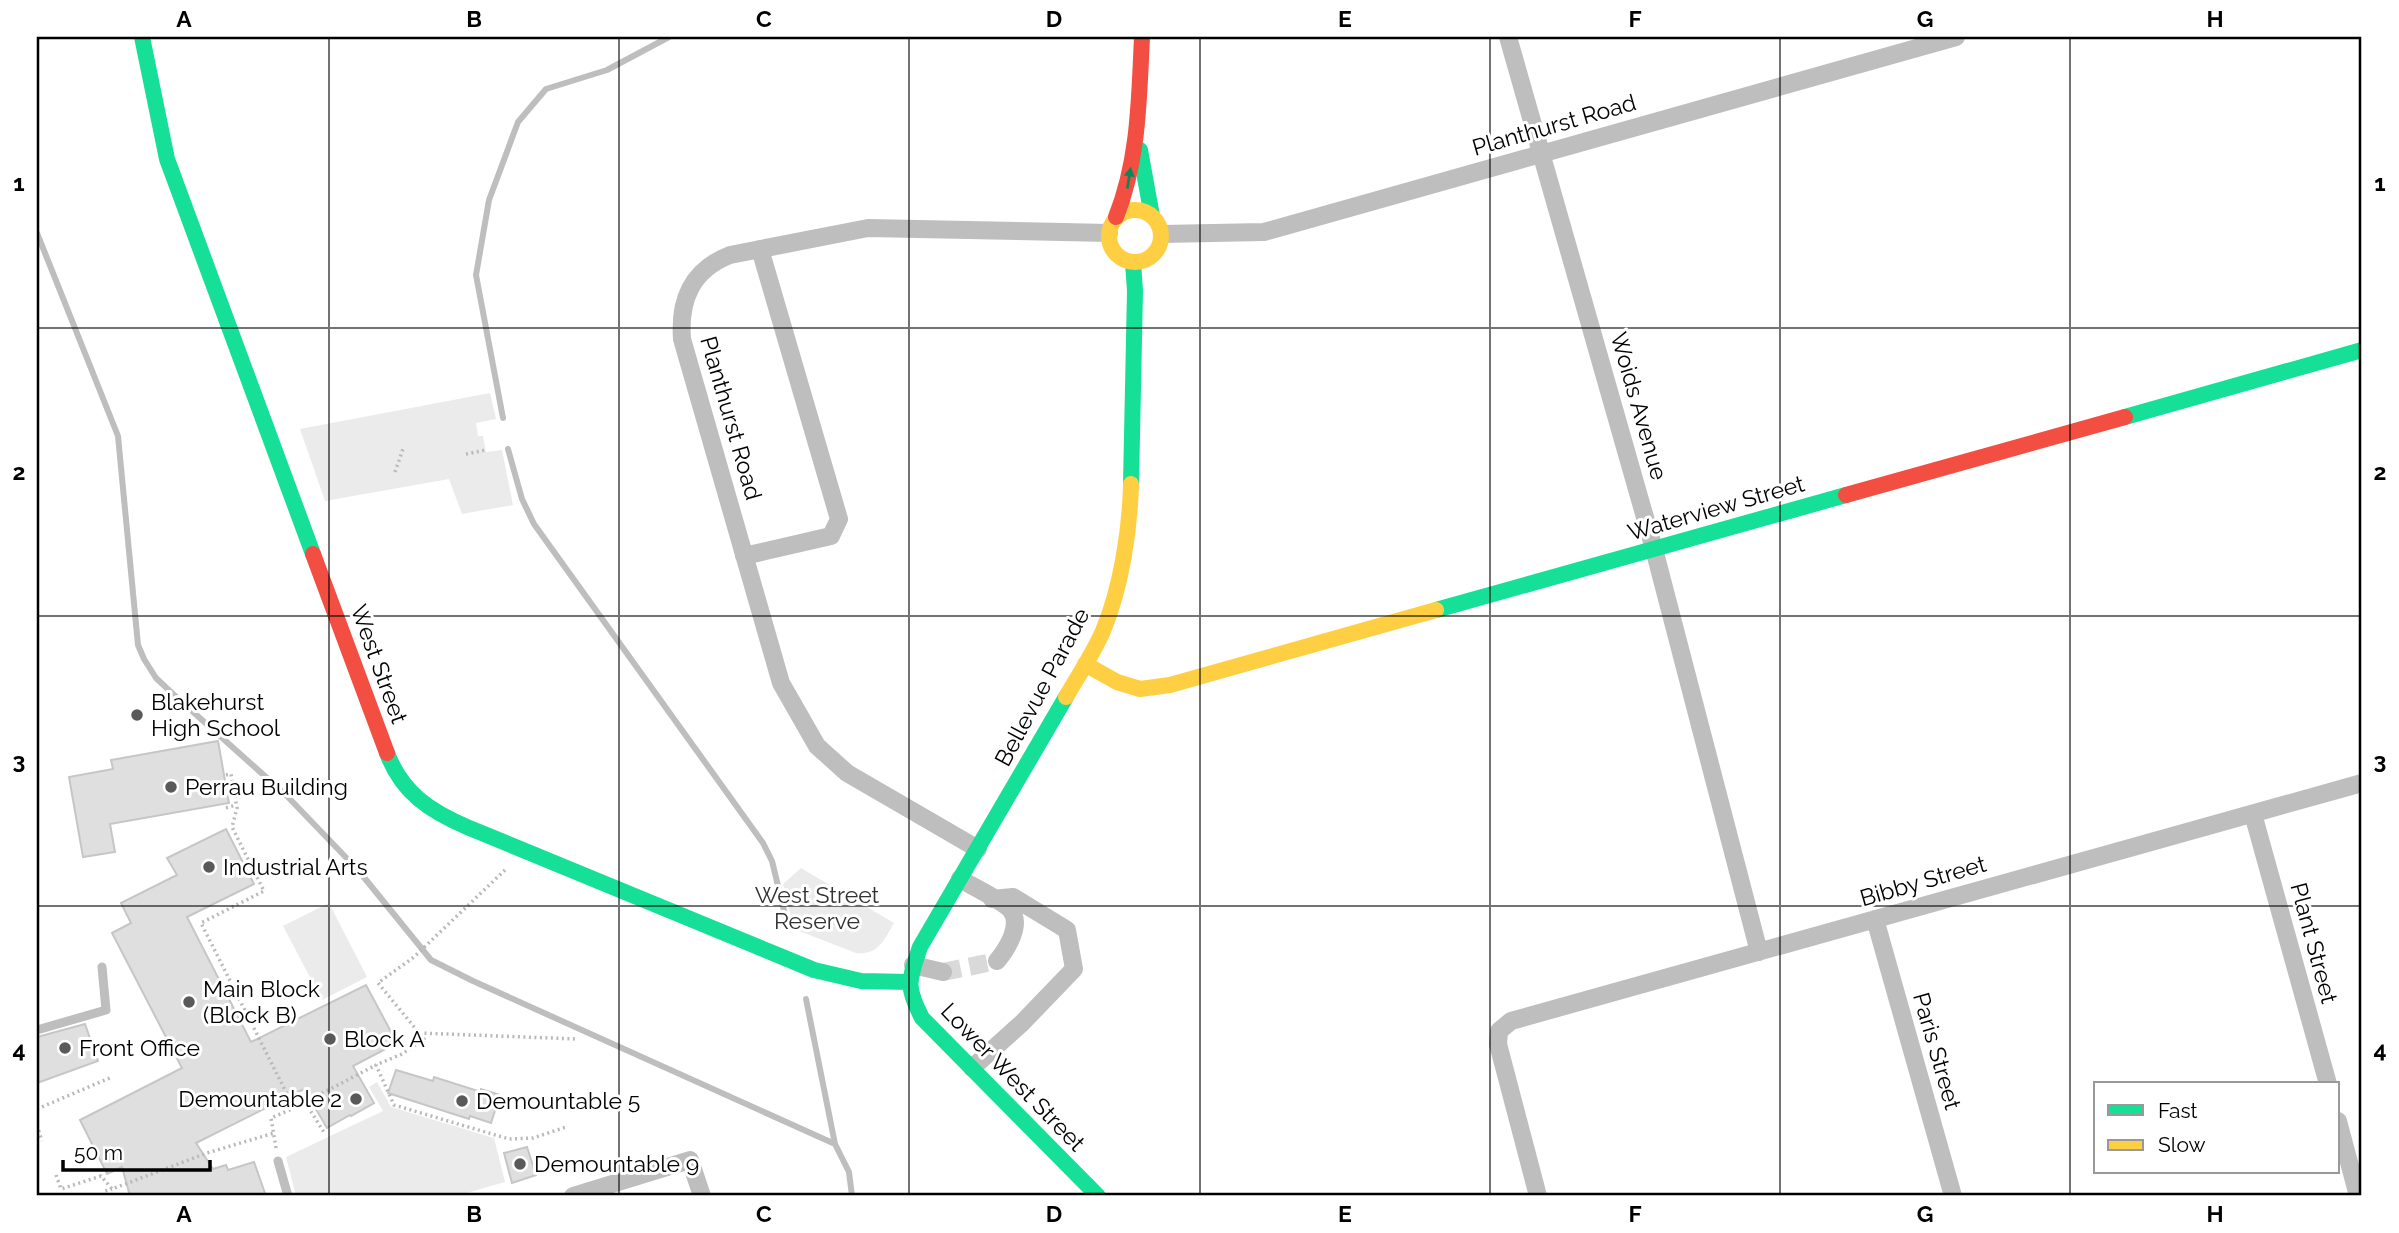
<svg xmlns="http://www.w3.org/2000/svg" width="2399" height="1233" viewBox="0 0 2399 1233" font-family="Raleway,sans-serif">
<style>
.green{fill:#ebebeb}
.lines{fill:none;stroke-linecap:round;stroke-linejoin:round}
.stream{stroke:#bebebe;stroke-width:6}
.building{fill:#dfdfdf;stroke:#c6c6c6;stroke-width:2}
.street-tunnel{stroke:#d9d9d9;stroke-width:18;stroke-dasharray:18 9;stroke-linecap:butt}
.path{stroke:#b9b9b9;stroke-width:3.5;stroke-dasharray:2 3.5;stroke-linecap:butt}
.lane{stroke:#bebebe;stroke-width:9}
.street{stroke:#bebebe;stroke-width:18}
.fast{stroke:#16e098;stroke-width:16}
.slow{stroke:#ffcf43;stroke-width:16}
.jam{stroke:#f24e42;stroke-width:16}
.oneway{fill:#0d865b}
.grid{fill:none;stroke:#000;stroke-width:2;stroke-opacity:0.55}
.poi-dot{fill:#595959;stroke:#fff;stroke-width:2.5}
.labels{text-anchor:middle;stroke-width:6;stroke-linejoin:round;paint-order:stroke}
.street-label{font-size:23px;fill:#000;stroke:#fff}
.poi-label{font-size:23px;fill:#000;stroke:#fff;text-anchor:start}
.park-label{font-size:23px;fill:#323232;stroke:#fff}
.neatline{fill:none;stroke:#000;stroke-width:2.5}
.grid-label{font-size:23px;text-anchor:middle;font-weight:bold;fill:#000}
</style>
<rect width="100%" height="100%" fill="#fff"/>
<path class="green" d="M490,393L496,419L476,423L478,436H483L486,452L502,450L513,505L462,514L449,479L325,501L300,429Z
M801,868L894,923C884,940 879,955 856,953L794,929L783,884Z
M329,903L367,977L322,1000L283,926Z
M377,1082L391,1107L494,1138L505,1182L456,1196H296L286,1157L383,1111L369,1087Z"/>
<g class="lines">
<path class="stream" d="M37,233L118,436L138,645L144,659L156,678L173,694L286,795L358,870L431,960L473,981L835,1144
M503,418L476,275L489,200L518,122L546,89L607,70L669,37
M508,449L522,499L534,524L763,843L772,861L788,927
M806,999L835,1144L849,1172L852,1196"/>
</g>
<path class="building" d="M218,741L229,803L110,824L115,852L83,857L69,777L113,769L111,760Z
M226,829L254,884L187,917L251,1042L366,985L397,1043L353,1066L374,1103L351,1116L350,1115L327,1128L304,1089L196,1143L213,1169L226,1165L228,1170L254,1162L266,1196H130L122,1167L107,1174L80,1120L182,1068L112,933L131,923L121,903L177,875L167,858Z
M85,1024L98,1061L37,1083V1037Z
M396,1070L433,1081L434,1077L481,1092V1089L500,1095L491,1123L470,1116L469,1119L388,1093Z
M527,1147L536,1175L512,1183L504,1153Z"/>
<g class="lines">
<path class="street-tunnel" d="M943,972L997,961"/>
<path class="path" d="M466,454L486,450
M395,472L403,449
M226,775L231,774L237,808L232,827L264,891L201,923L294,1108L376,1065
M226,808L236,805
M505,870L414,957L378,983L424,1039L402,1054L376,1065L394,1105L509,1139L533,1138L566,1127
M419,1033L577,1039
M305,1102L325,1134
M37,1109L112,1077
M37,1125L42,1141
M276,1148L271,1118L294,1108
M56,1175L61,1189L101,1176L112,1189L207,1153L274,1133
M106,1196L105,1191L112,1189"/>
<path class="lane" d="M37,1030L106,1010L102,967
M278,1161L288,1196"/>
<path class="street" d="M1508,37L1654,549L1759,952
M1162,234L1264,232L1956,37
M744,556L831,536L839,519L760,249
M2253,814L2328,1084
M978,849L847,773L817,746L781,683L682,339C679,299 692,270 730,255L868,228L1109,233
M960,879C972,886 1001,900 1010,909C1023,924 1007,949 997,961
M1875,919L1953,1196
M913,965L943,972
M972,1068L1022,1023L1074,969L1067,930L1013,897L992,899
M2338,1121L2358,1196
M573,1196L690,1160L702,1196
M1538,1196L1498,1044L1499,1031L1511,1021L2362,783"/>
<path class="fast" d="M142,37L167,159L313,554
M1140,150L1152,216
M2125,417L2362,350
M1131,484L1135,291L1133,262
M1436,610L1846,495
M1066,697L920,947C909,981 905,985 922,1018L1098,1196
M387,753C402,793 430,811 467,827L814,970L861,981L909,982"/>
<path class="slow" d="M1109 236a26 26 0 1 1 52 0a26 26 0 1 1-52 0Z
M1085,664L1117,682L1140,689L1170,685L1436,610
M1066,697C1078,676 1093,654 1103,631C1121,588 1130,530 1131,484"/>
<path class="jam" d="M1116,217C1139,159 1139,98 1142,37
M1846,495L2125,417
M313,554L387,753"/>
</g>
<defs><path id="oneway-solid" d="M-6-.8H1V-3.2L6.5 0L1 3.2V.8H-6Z" transform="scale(1.75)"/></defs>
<use class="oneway" href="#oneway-solid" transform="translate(1129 178) rotate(-81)"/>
<path class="grid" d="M329,37V1196M619,37V1196M909,37V1196M1200,37V1196M1490,37V1196M1780,37V1196M2070,37V1196M37,328H2362M37,616H2362M37,906H2362"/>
<g class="poi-dot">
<circle cx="137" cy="715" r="7"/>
<circle cx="171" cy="787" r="7"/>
<circle cx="209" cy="867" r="7"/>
<circle cx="189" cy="1002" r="7"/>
<circle cx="330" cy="1039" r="7"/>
<circle cx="65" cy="1048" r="7"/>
<circle cx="356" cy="1099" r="7"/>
<circle cx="462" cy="1101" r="7"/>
<circle cx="520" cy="1164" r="7"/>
</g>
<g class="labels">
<g class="street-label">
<text transform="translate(1554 125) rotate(-16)" y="8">Planthurst Road</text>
<text transform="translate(1639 406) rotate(74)" y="8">Woids Avenue</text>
<text transform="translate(731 418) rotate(74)" y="8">Planthurst Road</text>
<text transform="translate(1716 508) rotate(-16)" y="8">Waterview Street</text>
<text transform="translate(379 664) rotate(70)" y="8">West Street</text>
<text transform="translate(1042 687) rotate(-62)" y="8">Bellevue Parade</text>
<text transform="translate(1923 881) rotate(-16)" y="8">Bibby Street</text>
<text transform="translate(2314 943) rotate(75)" y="8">Plant Street</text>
<text transform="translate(1937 1051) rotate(74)" y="8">Paris Street</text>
<text transform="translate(1013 1077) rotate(46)" y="8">Lower West Street</text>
</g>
<g class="poi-label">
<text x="151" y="710">Blakehurst<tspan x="151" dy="26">High School</tspan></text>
<text x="185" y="795">Perrau Building</text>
<text x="223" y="875">Industrial Arts</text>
<text x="203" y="997">Main Block<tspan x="203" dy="26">(Block B)</tspan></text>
<text x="344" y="1047">Block A</text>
<text x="79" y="1056">Front Office</text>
<text x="342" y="1107" text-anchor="end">Demountable 2</text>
<text x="476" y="1109">Demountable 5</text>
<text x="534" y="1172">Demountable 9</text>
</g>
<g class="park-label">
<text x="817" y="903">West Street<tspan x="817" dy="26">Reserve</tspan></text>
</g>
</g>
<rect width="2399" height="1233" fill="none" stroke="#ffffff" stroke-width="77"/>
<rect x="2094" y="1082" width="245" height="91" fill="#ffffff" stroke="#999999" stroke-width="2"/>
<rect x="2108" y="1105" width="35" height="10" fill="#16e098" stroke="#999999" stroke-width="2"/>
<text x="2158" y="1118" font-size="21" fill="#000000">Fast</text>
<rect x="2108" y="1140" width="35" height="10" fill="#ffcf43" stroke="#999999" stroke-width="2"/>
<text x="2158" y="1152" font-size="21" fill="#000000">Slow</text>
<path d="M63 1160v10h147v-10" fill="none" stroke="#000000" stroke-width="3.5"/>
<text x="74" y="1160" font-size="21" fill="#000000" stroke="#ffffff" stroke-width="5" paint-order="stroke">50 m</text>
<rect x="38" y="38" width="2322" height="1156" class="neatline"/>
<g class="grid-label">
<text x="184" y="27">A</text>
<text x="474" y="27">B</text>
<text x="764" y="27">C</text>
<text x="1054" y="27">D</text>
<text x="1345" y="27">E</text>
<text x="1635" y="27">F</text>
<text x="1925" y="27">G</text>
<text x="2215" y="27">H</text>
<text x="19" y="191">1</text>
<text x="2380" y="191">1</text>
<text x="19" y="480">2</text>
<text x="2380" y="480">2</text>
<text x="19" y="769">3</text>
<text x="2380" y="769">3</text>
<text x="19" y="1058">4</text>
<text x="2380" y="1058">4</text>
<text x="184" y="1222">A</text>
<text x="474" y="1222">B</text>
<text x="764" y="1222">C</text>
<text x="1054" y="1222">D</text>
<text x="1345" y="1222">E</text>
<text x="1635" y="1222">F</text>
<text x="1925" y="1222">G</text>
<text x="2215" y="1222">H</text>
</g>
</svg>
